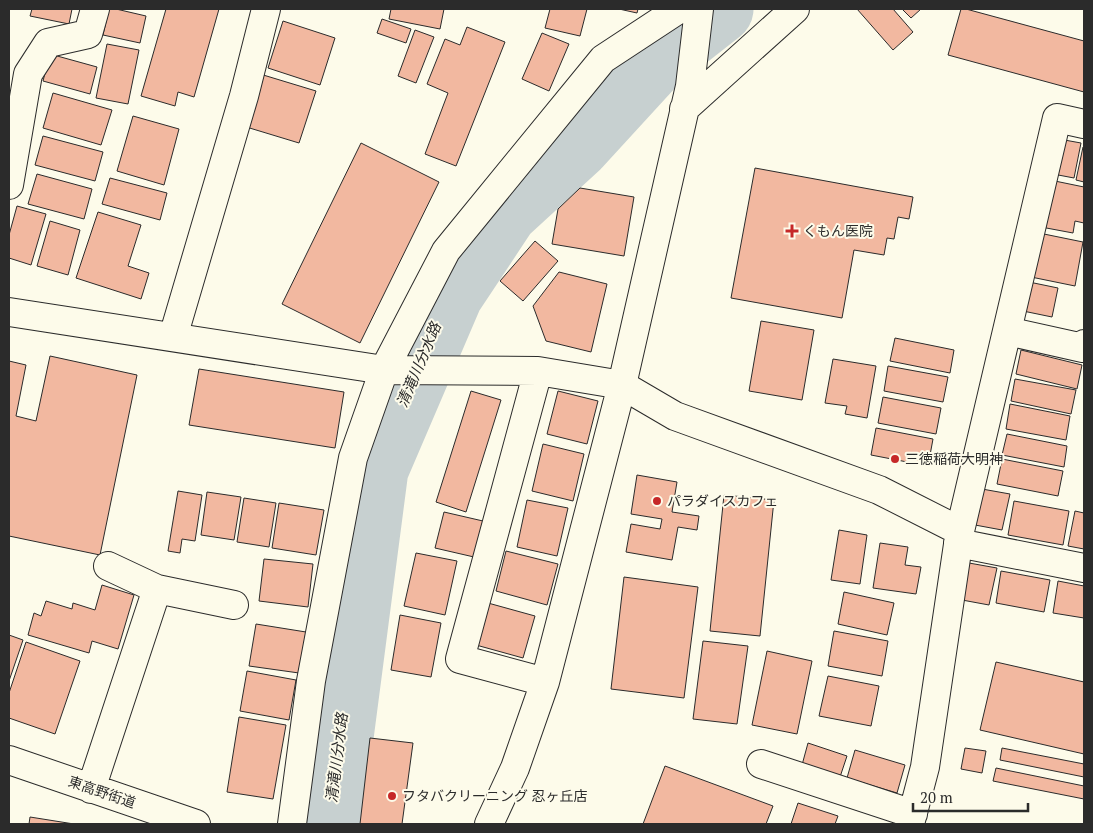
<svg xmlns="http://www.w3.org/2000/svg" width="1093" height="833" viewBox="0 0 1093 833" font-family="'PT Serif','Noto Sans JP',serif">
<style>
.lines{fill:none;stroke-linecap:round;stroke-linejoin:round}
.river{stroke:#c7d0d0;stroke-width:69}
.building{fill:#f2b8a0;stroke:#2b2b2b}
.minor-casing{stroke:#2b2b2b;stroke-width:30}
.minor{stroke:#fdfbea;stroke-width:28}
.poi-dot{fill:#c62828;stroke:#fdfbea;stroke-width:2}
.labels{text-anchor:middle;stroke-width:4;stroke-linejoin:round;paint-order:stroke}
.poi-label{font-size:14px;fill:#2b2b2b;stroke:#fdfbea;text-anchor:start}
.street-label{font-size:14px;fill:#2b2b2b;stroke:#fdfbea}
.water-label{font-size:15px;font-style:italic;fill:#2b2b2b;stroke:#fdfbea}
</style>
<rect width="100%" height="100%" fill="#fdfbea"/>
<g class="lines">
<path class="river" d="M329,824L336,760L374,469L449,294L504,211L577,144L654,60L719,9"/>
</g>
<path class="building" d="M32,9H72L69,24L30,16Z
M109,9H116L146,16L140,43L103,35Z
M166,9H219L194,97L178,92L175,106L141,96Z
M391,9H444L440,29L389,19Z
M550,9H587L580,36L545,28Z
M619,9H638L637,13Z
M857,9H893L913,32L893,50Z
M902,9H921L911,18Z
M961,9H966L1084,41V92L948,55Z
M382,19L411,29L406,43L377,33Z
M283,21L335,38L320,85L268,68Z
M467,27L505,42L456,166L425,154L448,93L427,84L445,39L460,45Z
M415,30L434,37L416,83L398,76Z
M542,33L569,44L549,91L522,79Z
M107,44L139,50L128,104L96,98Z
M50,54L97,67L90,94L43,81Z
M260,74L316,91L299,143L243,126Z
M53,93L112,110L101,145L43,128Z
M133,116L179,129L164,185L117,171Z
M43,136L103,152L95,181L35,165Z
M1059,139L1081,143L1074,178L1053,174Z
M361,143L439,182L360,343L282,304Z
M1083,147H1084V182L1076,180Z
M755,168L913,197L909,219L898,217L894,239L887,238L884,255L854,250L842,318L731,298Z
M37,174L92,189L84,219L28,204Z
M110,178L167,193L160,220L102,204Z
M1050,180L1084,187V223L1075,221L1073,233L1041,227Z
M580,188L634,197L624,256L552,244L558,209Z
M17,206L46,214L31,265L9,258V235Z
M98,212L141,225L128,266L149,273L141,299L76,278Z
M50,221L80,230L68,275L37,266Z
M1039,233L1083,242L1075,286L1031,277Z
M535,241L558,261L523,301L500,281Z
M559,272L607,284L591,352L546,341L533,306Z
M1029,282L1058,288L1052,317L1023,311Z
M761,321L814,330L802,400L749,391Z
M895,338L954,350L950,373L890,361Z
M1021,350L1082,365L1077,389L1016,374Z
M50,356L137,375L100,555L9,536V361L26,365L16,416L36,421Z
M833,359L876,366L867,418L845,414L847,406L825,403Z
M888,366L948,377L943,402L884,391Z
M199,369L344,392L335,448L189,425Z
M1015,379L1076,390L1071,414L1011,401Z
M471,391L501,400L466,512L436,502Z
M558,391L598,401L587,444L547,434Z
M883,397L941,408L936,434L878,423Z
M1010,404L1070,416L1066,440L1006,429Z
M876,428L933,439L928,466L871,455Z
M1007,434L1067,446L1064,467L1002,455Z
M543,444L584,454L573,501L532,491Z
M1002,459L1063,471L1058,496L997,484Z
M637,475L677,482L672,512L699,516L697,530L678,527L672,560L626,552L631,524L660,529L662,519L631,514Z
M982,489L1010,494L1002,530L975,525Z
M178,491L202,495L195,541L182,539L180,553L168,551Z
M207,492L241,497L234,540L201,535Z
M724,495L774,500L760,636L710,631Z
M244,498L276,503L269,547L237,542Z
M527,500L568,508L557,556L517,547Z
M1014,501L1069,511L1063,545L1008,535Z
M279,503L324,510L316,555L272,548Z
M1075,511L1084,513V549L1068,546Z
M444,512L483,521L474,557L435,548Z
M839,530L867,535L860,584L831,580Z
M880,543L908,547L905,565L921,567L916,594L873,588Z
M506,551L558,564L547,605L496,591Z
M416,553L457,561L445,615L404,606Z
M264,559L313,564L308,607L259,601Z
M969,563L997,568L989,605L962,600Z
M1001,571L1050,580L1044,612L996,603Z
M624,577L698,587L684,698L611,689Z
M1058,581L1084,586V618L1053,613Z
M102,585L134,595L118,649L92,641L89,653L28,635L34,613L41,616L46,601L72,609L73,603L95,610Z
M844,592L894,603L887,635L838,624Z
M488,603L535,616L523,658L476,645Z
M400,615L441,623L431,677L391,670Z
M256,624L306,632L299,673L249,666Z
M834,631L888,641L882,676L828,666Z
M9,635L23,640L9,681Z
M703,641L748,646L737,724L693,719Z
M26,642L80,661L55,734L9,718V693Z
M767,651L812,661L797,734L752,725Z
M996,662L1084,682V754L980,730Z
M247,671L296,680L289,720L240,711Z
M828,676L879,686L871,726L819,716Z
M239,717L286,725L273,799L227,792Z
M370,738L413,743L402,824H360Z
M808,743L847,756L840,777L802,765Z
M965,748L986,751L982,773L961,769Z
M1002,748L1084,764V777L1000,760Z
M855,750L905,765L897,793L847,778Z
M665,766L773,806L766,824H643Z
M996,768L1084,786V799L993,781Z
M798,803L838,816L835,824H791Z
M30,817L74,824H29Z"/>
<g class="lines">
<defs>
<path id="minor" d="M684,109L795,9
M9,185L28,74L48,43L88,34L95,9
M9,312L384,370L538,371L622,385L675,416L879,490L960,531L1057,118L1084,124
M1007,331L1083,348L1084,344
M173,337L244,96L266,9
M538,371L460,659L545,682
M958,543L1084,568
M108,566L157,589L234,605
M9,760L196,824
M761,764L913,814
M91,789L157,589
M292,824L311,681L353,458L384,370L446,251L603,59L679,9
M489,824L515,768L545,682L622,385L690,86L699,9
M910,824L925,767L960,531"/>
</defs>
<use href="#minor" class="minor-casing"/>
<use href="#minor" class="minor"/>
</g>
<g class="poi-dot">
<path d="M789.5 223.5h5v5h5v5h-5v5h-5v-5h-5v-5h5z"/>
<circle cx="895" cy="459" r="5"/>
<circle cx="657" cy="501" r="5"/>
<circle cx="392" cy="796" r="5"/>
</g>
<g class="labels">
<g class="poi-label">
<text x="803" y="236">くもん医院</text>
<text x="905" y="464">三徳稲荷大明神</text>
<text x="667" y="506">パラダイスカフェ</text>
<text x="402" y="801">フタバクリーニング 忍ヶ丘店</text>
</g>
<g class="street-label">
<text transform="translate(102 792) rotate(19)" y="5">東高野街道</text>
</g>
<g class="water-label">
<text transform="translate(419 365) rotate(-67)" y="5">清滝川分水路</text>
<text transform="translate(337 758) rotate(-83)" y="5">清滝川分水路</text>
</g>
</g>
<rect width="1093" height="833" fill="none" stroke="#2b2b2b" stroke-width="20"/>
<path d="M913 803v8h115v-8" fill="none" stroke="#2b2b2b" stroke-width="2.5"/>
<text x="920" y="803" font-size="15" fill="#2b2b2b" stroke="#fdfbea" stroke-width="4" paint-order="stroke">20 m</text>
</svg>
